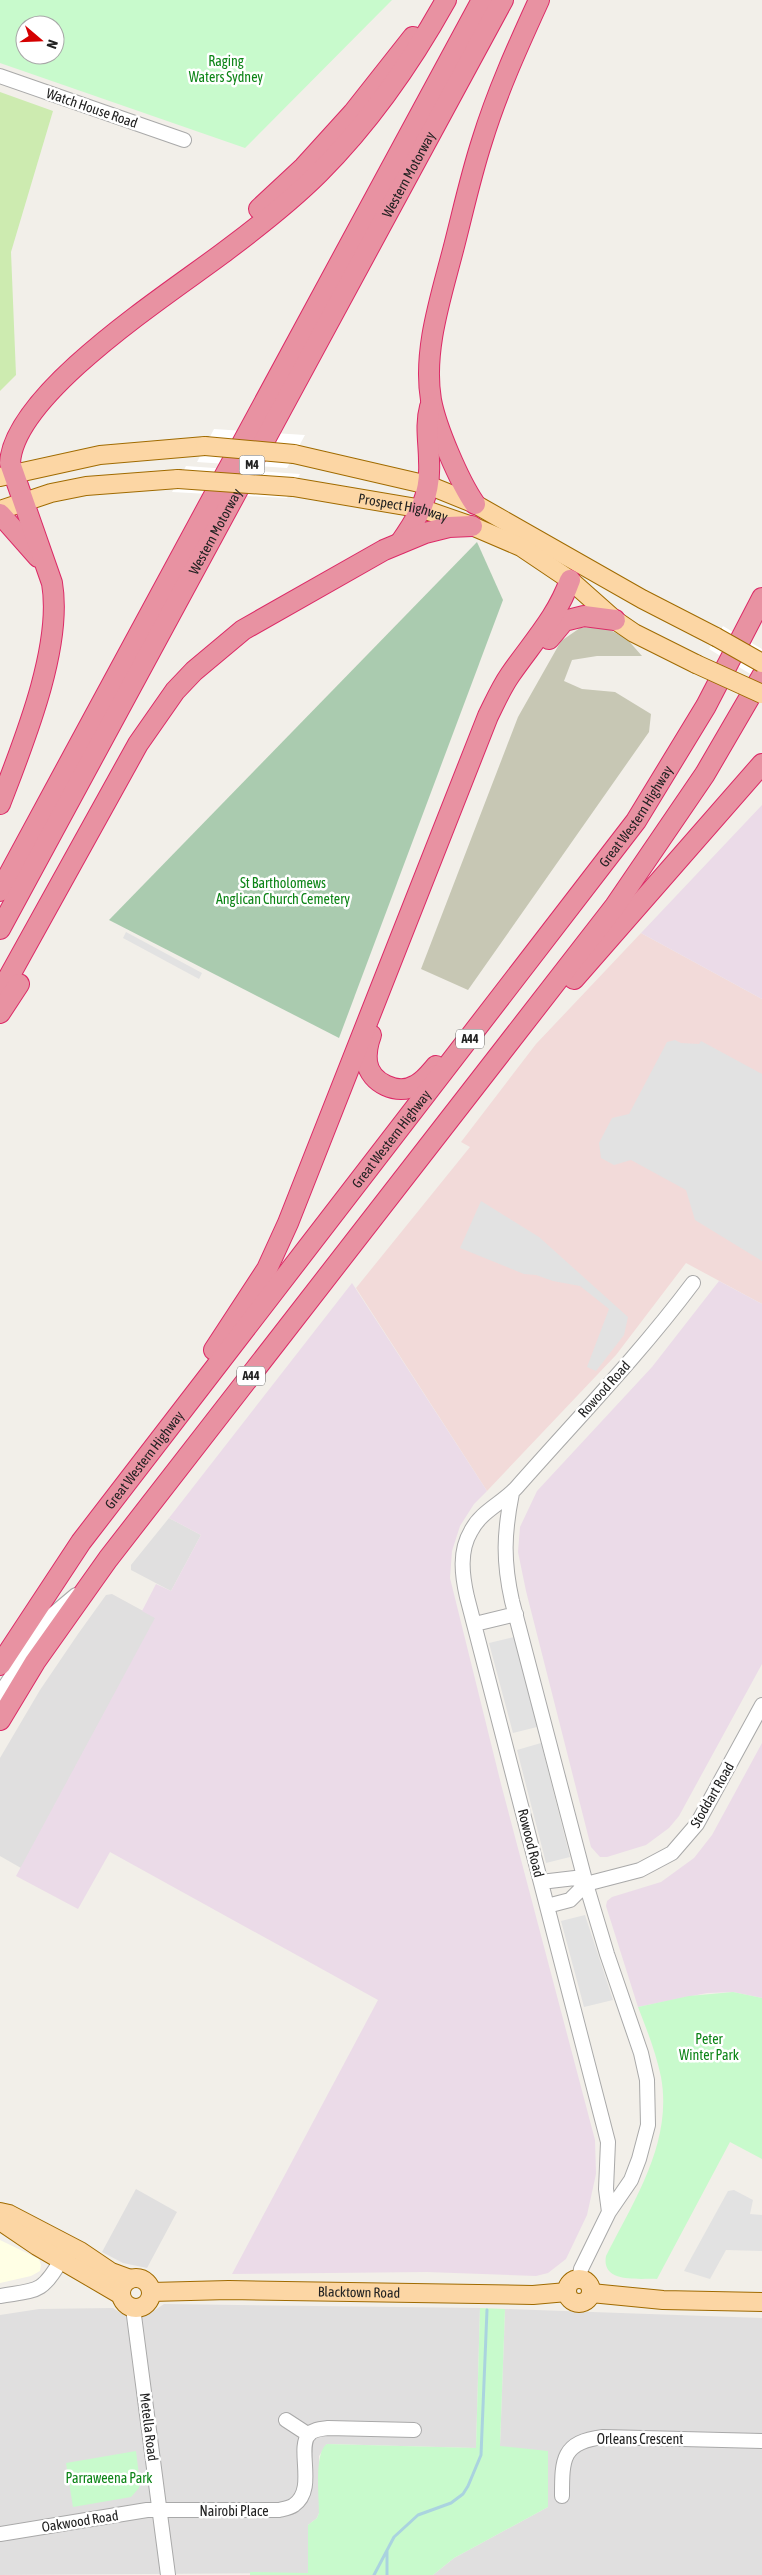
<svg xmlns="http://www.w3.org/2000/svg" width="762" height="2575" viewBox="0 0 762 2575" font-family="'Asap Condensed',sans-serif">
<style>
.residential{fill:#e0dfdf}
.commercial{fill:#f2dad9}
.industrial{fill:#ebdbe8}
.education{fill:#ffffe5}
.construction{fill:#c7c7b4}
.grass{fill:#cdebb0}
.cemetery{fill:#aacbaf}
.park{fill:#c8facc;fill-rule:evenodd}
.parking{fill:#e2e2e2}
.pier{fill:#fff}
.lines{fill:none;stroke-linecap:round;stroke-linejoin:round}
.stream{stroke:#aad3df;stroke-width:3}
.minor-casing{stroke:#a9a9a9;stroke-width:16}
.major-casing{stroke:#a06b00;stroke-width:20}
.highway-casing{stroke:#dc2a67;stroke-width:22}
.minor{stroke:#fff;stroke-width:14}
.major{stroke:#fcd6a4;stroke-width:18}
.highway{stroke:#e892a2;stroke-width:20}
.major-bridge-casing{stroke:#a06b00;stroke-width:20;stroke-linecap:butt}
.major-bridge{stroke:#fcd6a4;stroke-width:18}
.labels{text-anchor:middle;stroke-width:5;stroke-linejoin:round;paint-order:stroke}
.shield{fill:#fff;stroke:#646464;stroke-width:1}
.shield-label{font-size:12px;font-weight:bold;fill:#222}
.park-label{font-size:14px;fill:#0c8416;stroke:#fff}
.street-label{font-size:14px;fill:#222;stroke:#fff}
</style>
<rect width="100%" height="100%" fill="#f2efe9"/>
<path class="residential" d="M169,1518L201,1535L171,1591L131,1570V1565Z
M112,1594L156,1618L21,1868L0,1856V1758L40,1690L78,1634L106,1595Z
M136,2189L177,2212L147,2268L123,2263L102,2252Z
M164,2304L480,2308L476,2448L327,2444L319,2456V2513L317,2518L308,2525V2573L0,2575V2315L39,2309L113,2308L119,2312H152Z
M505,2309L762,2318V2575H433L454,2558L548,2507L547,2501L500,2446Z"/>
<path class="commercial" d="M641,933L762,999V1304L686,1263L616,1355L487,1491L356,1288L470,1147L461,1142L536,1044Z"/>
<path class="industrial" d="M762,805V999L641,933Z
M719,1281L762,1304V1664L679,1816L669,1828L646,1845L607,1857H600L591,1847L526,1591L518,1552L520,1527L537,1491L652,1367Z
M352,1283L487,1491L474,1504L460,1526L452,1551L450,1578L501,1784L595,2140L596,2174L587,2215L566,2259L548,2273L536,2276L427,2272L232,2274L378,2000L110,1852L78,1909L16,1876L155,1618L142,1611L156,1584L171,1591L201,1535L169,1518Z
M762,1743V1998L733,1992L707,1993L638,2007L606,1906L607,1901L612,1897L661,1882L694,1858L712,1835Z"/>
<path class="education" d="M0,2240L39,2259L41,2265L40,2271L31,2276L0,2283Z"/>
<path class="construction" d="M603,626L627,639L642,656H597L572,660L564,681L582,689L615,692L651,714L649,732L468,990L421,969L518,717L561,641L580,628Z"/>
<path class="grass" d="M0,92L53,111L11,252L16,375L0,391Z"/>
<path class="cemetery" d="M477,542L503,600L339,1038L109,920Z"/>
<path class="park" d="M0,0H392L245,148L0,63ZM25,25H55V55H25Z
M733,1992L762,1998V2159L730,2142L657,2279C638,2278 601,2284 606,2256C634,2201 673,2142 661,2077C656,2053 647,2030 638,2007L689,1996Z
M480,2308L505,2309L500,2446L548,2451V2507L454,2558L433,2575H250V2572L308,2573V2525L317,2518L319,2513C319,2497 314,2452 327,2444L476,2448Z
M136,2451L140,2483L139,2488L131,2497L73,2507L66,2463Z"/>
<path class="parking" d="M126,932L202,973L199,979L123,938Z
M675,1040L681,1043L699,1044L701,1041L762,1074V1261L695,1220L686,1190L631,1160L614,1165L601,1158L599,1143L612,1118L629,1114L667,1042Z
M481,1201L539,1237L628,1317L624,1335L596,1371L587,1367L609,1309L580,1286L553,1281L536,1275L524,1274L460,1248Z
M514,1637L537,1727L513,1733L489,1643Z
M541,1743L570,1857L546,1863L517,1750Z
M585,1915L613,2000L584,2007L561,1921Z
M734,2190L753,2200L750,2214L762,2215V2251L726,2250L710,2279L684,2271L728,2191Z"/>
<path class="pier" d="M214,429L305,435L287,468L197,462Z
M186,466L300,474L287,498L172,492Z
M723,626L762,649V681L709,649Z"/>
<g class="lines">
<path class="stream" d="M374,2575L394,2537L418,2515L451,2503L463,2494L468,2486L481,2455L487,2310
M387,2575V2551"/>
<defs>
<path id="minor" d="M0,76L184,140
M512,1493C504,1533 503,1561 512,1601L586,1884L607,1954L641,2053L647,2080L648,2125L639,2159L631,2180L609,2212L581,2269L579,2279
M475,1624L516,1614
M0,1694L51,1616L76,1595
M541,1882L575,1878L586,1884
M547,1906L570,1900L586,1884L640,1870L672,1853L697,1824L762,1705
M609,2212L606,2189L608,2142L467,1597C462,1575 459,1551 471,1531C481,1511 503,1503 517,1487C577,1419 639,1355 693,1283
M0,2296C36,2290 42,2294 61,2260
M133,2308L168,2575
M286,2420L309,2435
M562,2496C562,2459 562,2442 603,2437L762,2441
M0,2534L147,2510H279C283,2509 290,2508 294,2505C317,2489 296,2449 309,2434C314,2429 321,2429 328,2428L414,2430"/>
<g id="major">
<path d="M294,454L428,485L475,504L642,599L716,637"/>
<path d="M0,477L100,455L205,446"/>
<path id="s1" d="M293,487L423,509L472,526L521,547L570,580L615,620L634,633L696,664"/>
<path d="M0,510L51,493L86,486L178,479"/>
<path d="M0,2212L9,2214L80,2251L111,2272L130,2279"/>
<path d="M0,2221L37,2246L121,2295"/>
<circle cx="136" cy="2293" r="15"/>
<circle cx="579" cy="2291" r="12"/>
<path id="s2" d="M151,2292L229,2290L533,2295L567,2292"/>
<path d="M591,2293L663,2300L762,2302"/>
</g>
<g id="highway">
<path d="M259,209L304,167L353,113L413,37"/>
<path d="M475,504C459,481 436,427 431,400C423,352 440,300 452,254C462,216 470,178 482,141C497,92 518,46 539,0"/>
<path d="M0,514L38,557"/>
<path d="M400,543C419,516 431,496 429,461C429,443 425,425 430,407"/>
<path d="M549,639L564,621L584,616L615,620"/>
<path d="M0,804C23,744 63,647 52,583L10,463C14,392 172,292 227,250C259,226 291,201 319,173C371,121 411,63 446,0"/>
<path d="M0,891L482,0"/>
<path id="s3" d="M0,929L503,0"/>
<path d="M574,979L762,764"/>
<path d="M0,993L138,744L175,691L194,671L243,630L384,550L425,533L449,527L472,526"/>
<path d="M0,1013L19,984"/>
<path d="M371,1035C368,1043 366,1053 367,1062C370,1083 398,1096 416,1085C424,1081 430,1073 436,1066"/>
<path d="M214,1350L267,1269L288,1223L488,716C495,702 501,688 510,675C532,643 557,617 570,580"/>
<path id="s4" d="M0,1665L81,1542L636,821L706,706L762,598"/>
<path d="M0,1720L35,1662L108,1559L615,906L705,774L762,676"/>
</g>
</defs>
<use href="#minor" class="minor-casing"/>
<use href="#major" class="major-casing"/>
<use href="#highway" class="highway-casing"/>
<use href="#minor" class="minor"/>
<use href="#major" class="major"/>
<use href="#highway" class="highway"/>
<defs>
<path id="major-bridge" d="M205,446L294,454
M178,479L293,487
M716,637L762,663
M696,664L762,694"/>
</defs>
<use href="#major-bridge" class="major-bridge-casing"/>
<use href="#major-bridge" class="major-bridge"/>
</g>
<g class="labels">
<g class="shield">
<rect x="239.5" y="455.5" width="25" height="19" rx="4"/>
<rect x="456" y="1029.5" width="28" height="19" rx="4"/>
<rect x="237" y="1366.5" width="28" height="19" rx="4"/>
</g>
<g class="shield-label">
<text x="252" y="469">M4</text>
<text x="470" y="1043">A44</text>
<text x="251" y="1380">A44</text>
</g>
<g class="park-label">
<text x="226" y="66">Raging<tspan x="226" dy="16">Waters Sydney</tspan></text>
<text x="283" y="888">St Bartholomews<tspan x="283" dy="16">Anglican Church Cemetery</tspan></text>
<text x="709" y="2044">Peter<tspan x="709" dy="16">Winter Park</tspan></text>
<text x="109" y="2483">Parraweena Park</text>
</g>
<g class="street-label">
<text transform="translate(92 108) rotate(19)" y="5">Watch House Road</text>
<text dy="5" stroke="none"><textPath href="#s3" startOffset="858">Western Motorway</textPath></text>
<text dy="5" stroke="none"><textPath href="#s1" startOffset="112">Prospect Highway</textPath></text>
<text dy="5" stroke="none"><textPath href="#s3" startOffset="452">Western Motorway</textPath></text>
<text dy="5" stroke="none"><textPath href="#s4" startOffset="1061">Great Western Highway</textPath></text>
<text dy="5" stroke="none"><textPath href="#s4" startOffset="656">Great Western Highway</textPath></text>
<text transform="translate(604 1389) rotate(-48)" y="5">Rowood Road</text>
<text dy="5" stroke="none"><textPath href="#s4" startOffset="251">Great Western Highway</textPath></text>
<text transform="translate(712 1795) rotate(-60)" y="5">Stoddart Road</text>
<text transform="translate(531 1843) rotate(76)" y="5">Rowood Road</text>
<text dy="5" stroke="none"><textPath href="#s2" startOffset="208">Blacktown Road</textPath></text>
<text transform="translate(149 2427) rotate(83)" y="5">Metella Road</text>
<text x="640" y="2444">Orleans Crescent</text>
<text x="234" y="2516">Nairobi Place</text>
<text transform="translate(80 2521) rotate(-9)" y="5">Oakwood Road</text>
</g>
</g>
<g transform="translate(40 40) rotate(109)"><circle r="24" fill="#ffffff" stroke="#a7a7a7"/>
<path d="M0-4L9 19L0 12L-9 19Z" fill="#d40000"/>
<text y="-8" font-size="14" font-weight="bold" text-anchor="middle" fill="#222222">N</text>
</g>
</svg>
